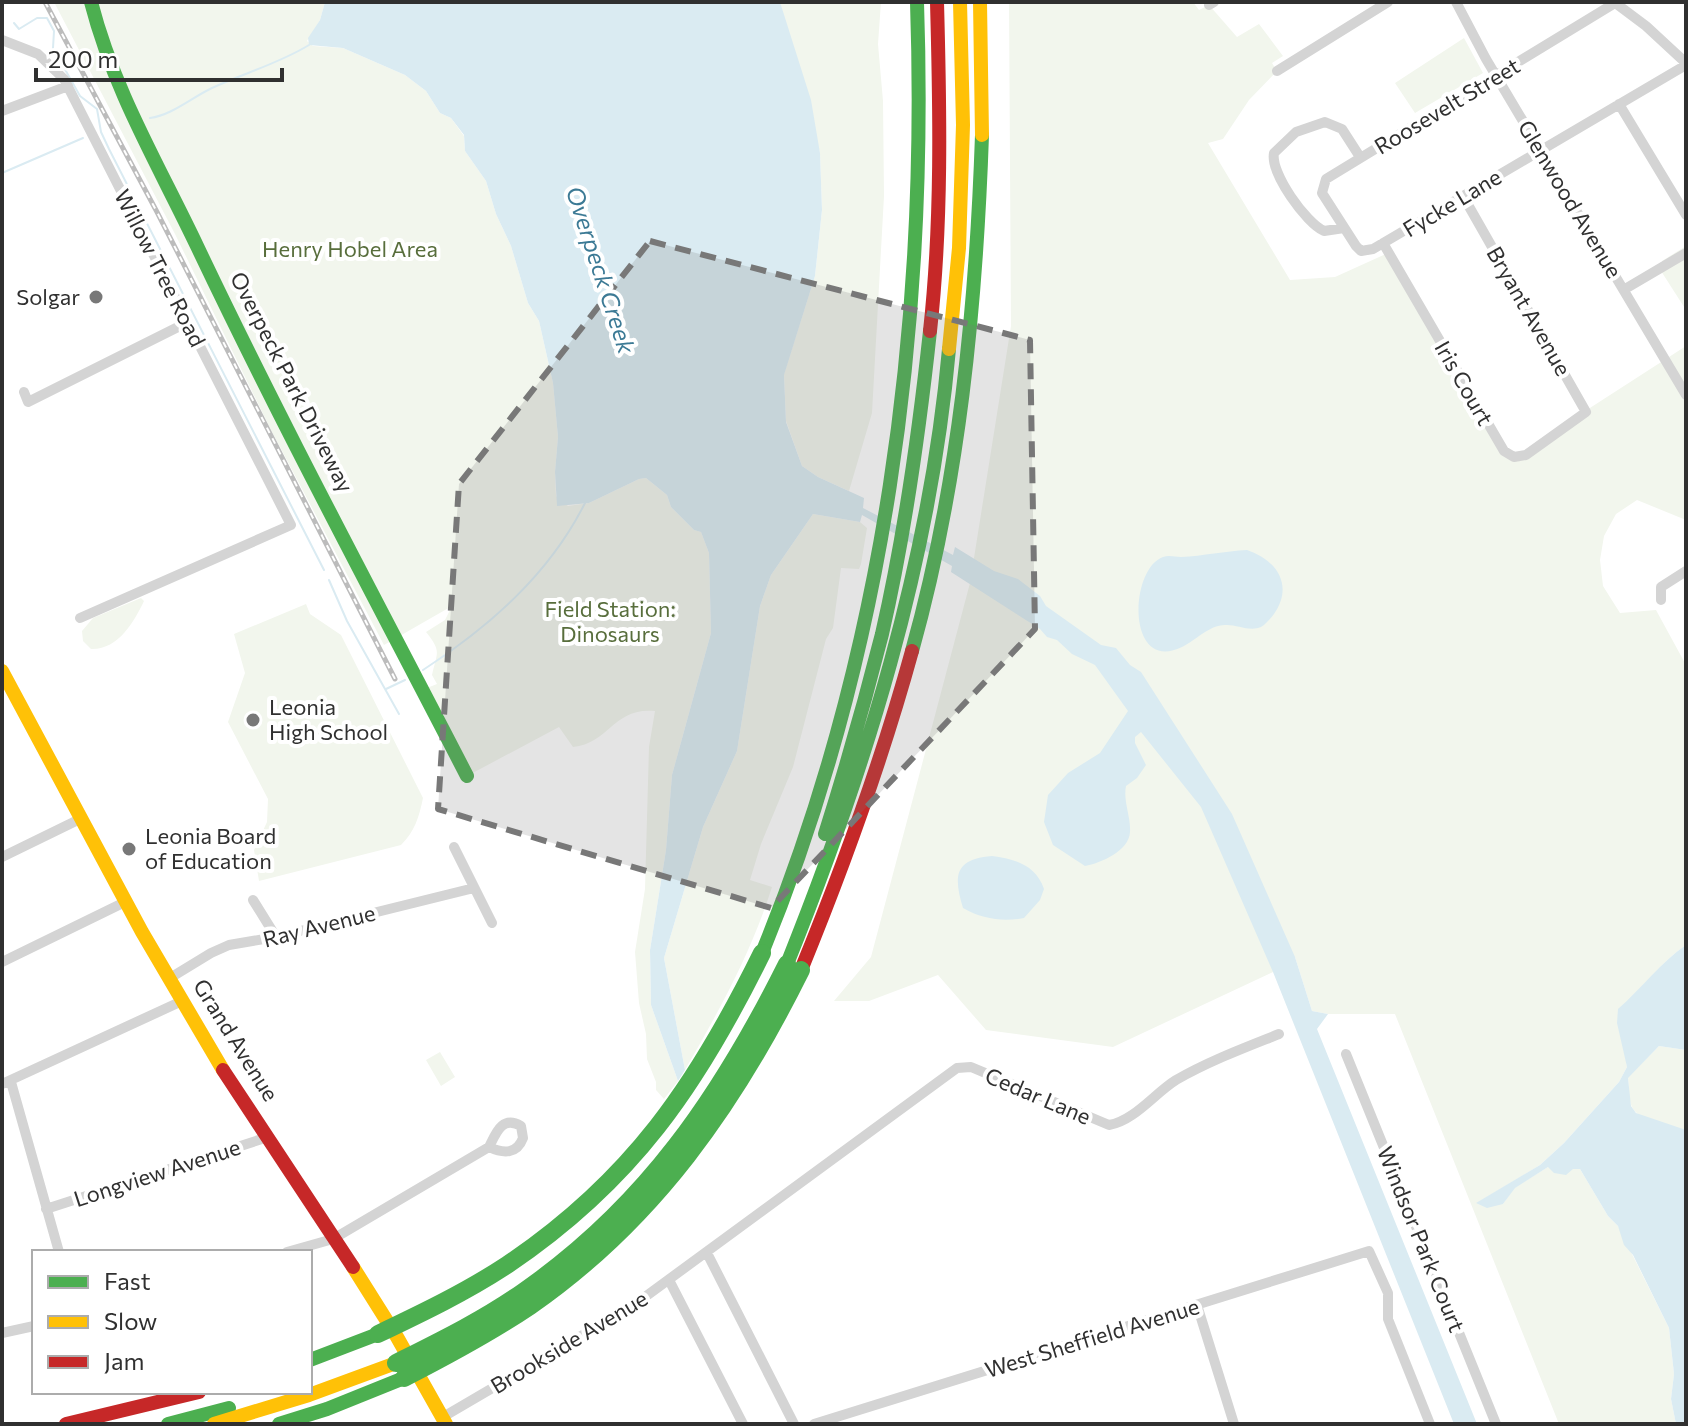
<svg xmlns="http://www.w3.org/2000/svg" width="1688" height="1426" viewBox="0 0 1688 1426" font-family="Commissioner,sans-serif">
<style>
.green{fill:#f2f6ed}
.water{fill:#daebf2}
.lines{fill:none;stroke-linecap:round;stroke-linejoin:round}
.stream{stroke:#daebf2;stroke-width:2}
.street{stroke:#d4d4d4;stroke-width:10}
.fast{stroke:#4caf50;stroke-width:14}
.slow{stroke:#ffc107;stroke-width:14}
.jam{stroke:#c62828;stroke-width:14}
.rail-casing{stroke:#bcbcbc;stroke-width:5}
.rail{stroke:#fff;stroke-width:2;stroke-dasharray:6;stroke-linecap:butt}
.fast-bridge{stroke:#4caf50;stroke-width:18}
.marked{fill:#787878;fill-opacity:0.2;stroke:#787878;stroke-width:6;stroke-dasharray:16 10;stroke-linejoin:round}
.poi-dot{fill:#787878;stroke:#fff;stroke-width:3}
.labels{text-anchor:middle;stroke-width:8;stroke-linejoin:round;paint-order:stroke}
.street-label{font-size:22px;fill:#303030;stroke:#fff}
.park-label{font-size:22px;fill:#586e3c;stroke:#fff}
.poi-label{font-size:22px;fill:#303030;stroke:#fff;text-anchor:start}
.water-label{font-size:24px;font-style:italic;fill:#3c7a95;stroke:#fff}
</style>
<rect width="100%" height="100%" fill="#fff"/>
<path class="green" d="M54,2H325L320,20L307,41L313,46L343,48L405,75L426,91L440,113L451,118L464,136L465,151L486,181L496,214L511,246L528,303L539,321L553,383L558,437L555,472L556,496L568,506L589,503L639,479L646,478L667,495L671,507L694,530L701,532L709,553L711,633L672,775L666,850L650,950L651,1005L678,1081L664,1099L656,1090V1082L647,1059L646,1034L639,1003L635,952L645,889L649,747L655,711C613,707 610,743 573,747L559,727L467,776L422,690L437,684L432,675C437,652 442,652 426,632L445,620L452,606L384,645L270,428L175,234Z
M780,2H881L878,44L883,101L884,196L872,413L849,491L818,477L802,466L786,421L784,374L815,276L822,210L820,153Z
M1009,2H1193L1199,10L1209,5L1237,37L1259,24L1283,56L1272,63L1277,71L1249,100L1223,139L1208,143L1290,280L1335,277L1388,253L1504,451L1514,457L1686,346V520L1637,500L1616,514L1604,536L1600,560L1603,586L1620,613L1656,610L1686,665V945C1661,962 1642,989 1619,1009L1627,1067L1619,1082L1564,1143L1540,1165L1477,1203L1503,1204L1514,1188L1548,1167L1580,1169L1608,1216L1618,1226L1669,1328L1674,1374L1671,1399L1676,1424H1559L1395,1014H1328L1312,1011L1295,957L1273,972L1113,1047L986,1030L938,975L869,1001H834L871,957L970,583L1011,326Z
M1464,38L1483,73L1415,113L1395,83Z
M1686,246V310L1661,271L1662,261Z
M813,514L860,522L867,528L861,564L859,569L841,568L833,628L826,639L793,767L761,844L750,880L772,887C751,953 719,1011 685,1070L664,958L703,827L737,751L760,606L771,575Z
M141,598L144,601C134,622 118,650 91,649L83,641L82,631L93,618Z
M306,604L310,614L341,635L423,798C419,817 415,831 401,845L259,881L254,850L267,822L268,799L228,722L245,673L234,634Z
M1659,1046L1686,1050V1130C1671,1126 1642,1122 1633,1109C1628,1101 1629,1087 1628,1077Z
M440,1052L455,1077L441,1086L426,1060Z"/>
<path class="water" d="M325,2H780L811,100L820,153L822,210L815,276L784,375L786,422L802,466L818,477L864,498L863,508L953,555L955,547L994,571L1018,579L1040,596L1046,606L1101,645L1116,648L1130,665L1141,672L1232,814L1295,957L1312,1011L1328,1014L1317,1029L1477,1424H1454L1273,972L1201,807L1141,732L1135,737V743L1146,765L1137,778L1126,786C1123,802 1131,816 1130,832C1129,851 1101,863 1085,866L1053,845L1044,822L1048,795L1068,773L1100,753L1128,711L1095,665L1072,654L1057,640L1047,637L1040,629L951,572L952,566L862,515L860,522L813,514L771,575L760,606L737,751L703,827L664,958L685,1070L678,1081L651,1005L650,950L666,850L672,775L711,633L709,553L701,532L694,530L671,507L667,495L646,478L639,479L589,503L557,506L555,472L558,437L553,383L539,321L528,303L511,246L496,214L486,181L465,151L464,135L451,118L440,113L426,91L405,75L343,48L309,45L308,38L320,20Z
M1247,550C1279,561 1293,587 1274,614C1270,619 1266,624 1261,627C1249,632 1236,624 1225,625C1209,625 1195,641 1182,647C1126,674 1129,569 1163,557C1169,555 1175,557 1181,557C1203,556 1225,551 1247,550Z
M992,856C1015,859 1036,865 1044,889L1040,900L1024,918C1003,922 982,919 963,908C953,875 955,859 992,856Z
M1686,945V1050L1659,1046L1628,1078L1631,1106L1636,1113L1686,1130V1424H1676L1671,1399L1674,1374L1669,1328L1633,1255L1624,1245L1618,1226L1608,1216L1580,1169H1573L1566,1175L1554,1173L1548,1167L1515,1188L1503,1204L1487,1208L1476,1203L1540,1165L1564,1143L1619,1082L1627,1067L1617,1023L1618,1009C1641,989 1662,961 1686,945Z"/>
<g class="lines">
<path class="stream" d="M14,23L19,29L37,18H47L54,31L53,48L80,96L97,109L101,132L109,149L324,570
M150,118C172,115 191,98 212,88C244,73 278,64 309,45
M2,173L83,138
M329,580L347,621L399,714
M423,670C490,626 550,574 586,501
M386,689L405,680"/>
<path class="street" d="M1456,2L1486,59L1686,395
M1614,2L1646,26L1686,63
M1615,3L1326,179L1322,193L1356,246L1361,251L1373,249L1686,65
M1209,5L1214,2
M2,40L38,54L64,79L291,525L80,618
M1277,71L1388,2
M1619,104L1686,215
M2,111L68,86
M1344,228L1324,231C1306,223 1270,173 1274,153L1296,132L1325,122L1342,129L1360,157
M1383,243L1504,451L1514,457L1526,455L1586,412L1463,196
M1625,289L1686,253
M24,392L28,402L188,322
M1661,600V587L1686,571
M454,847L492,923
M2,857L82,818
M253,900L276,937
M2,962L127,901
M170,978L211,953L229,945L276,937L474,888
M1346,1054L1496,1424
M11,1082L59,1252
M2,1084L182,1001
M46,1209L268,1137
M287,1252L333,1239L489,1147C496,1133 502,1115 521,1126L523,1138C517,1154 504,1154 489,1147
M707,1253L794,1424
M669,1280L743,1424
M1197,1305L1234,1424
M2,1333L34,1326
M443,1417L634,1305L957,1068L971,1067L1109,1125C1134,1121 1155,1093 1176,1080C1209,1061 1244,1048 1279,1034
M814,1424L1369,1251L1388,1293V1319L1430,1424"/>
<path class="fast" d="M91,2C114,91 158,164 197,246C282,425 376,600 467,776
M912,651C959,483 976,309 982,135
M825,834C846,768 865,701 882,634C905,534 919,433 930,331
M762,953C885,653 928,325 917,2
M787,964C866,767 930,562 949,349
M310,1360L378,1334
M168,1424L229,1408
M279,1424L327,1409L404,1378"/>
<path class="slow" d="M980,2L982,135
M949,349L959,248L963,125L960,2
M2,671L142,932L223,1070
M353,1267L397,1337L446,1424
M214,1424L309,1395L396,1363"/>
<path class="jam" d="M930,331C942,222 940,112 937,2
M801,970C844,865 882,760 912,651
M223,1070L353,1267
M66,1424L199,1392"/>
<defs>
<path id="rail" d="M45,2L157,212L395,679"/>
</defs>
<use href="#rail" class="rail-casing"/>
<use href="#rail" class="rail"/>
<path class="fast-bridge" d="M378,1334C422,1313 466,1292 507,1265C632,1181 697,1085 762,953
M396,1363C440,1341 483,1320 523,1292C646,1207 721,1096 787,964
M404,1378C447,1356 490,1333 530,1306C654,1220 735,1103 801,970"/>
</g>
<path class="marked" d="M650,241L1030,340L1035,629L771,908L438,809L459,484Z"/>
<g class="poi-dot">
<circle cx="96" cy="297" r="8"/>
<circle cx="253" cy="720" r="8"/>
<circle cx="129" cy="849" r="8"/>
</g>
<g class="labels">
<g class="street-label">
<text transform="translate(1447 106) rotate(-31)" y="8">Roosevelt Street</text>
<text transform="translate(1570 199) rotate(59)" y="8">Glenwood Avenue</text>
<text transform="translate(1452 203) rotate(-31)" y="8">Fycke Lane</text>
<text transform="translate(160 268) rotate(63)" y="8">Willow Tree Road</text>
<text transform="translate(1529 311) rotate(60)" y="8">Bryant Avenue</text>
<text transform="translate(292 382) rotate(63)" y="8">Overpeck Park Driveway</text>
<text transform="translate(1464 383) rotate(60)" y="8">Iris Court</text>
<text transform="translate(319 926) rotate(-14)" y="8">Ray Avenue</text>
<text transform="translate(236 1040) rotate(58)" y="8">Grand Avenue</text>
<text transform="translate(1038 1096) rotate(23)" y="8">Cedar Lane</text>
<text transform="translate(157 1173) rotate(-18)" y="8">Longview Avenue</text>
<text transform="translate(1421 1239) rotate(68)" y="8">Windsor Park Court</text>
<text transform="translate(1092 1338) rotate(-17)" y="8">West Sheffield Avenue</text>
<text transform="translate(569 1342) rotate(-31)" y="8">Brookside Avenue</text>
</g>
<g class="park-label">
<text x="350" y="257">Henry Hobel Area</text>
<text x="610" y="617">Field Station:<tspan x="610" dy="25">Dinosaurs</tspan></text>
</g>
<g class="poi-label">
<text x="80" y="305" text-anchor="end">Solgar</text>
<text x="269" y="715">Leonia<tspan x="269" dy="25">High School</tspan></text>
<text x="145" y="844">Leonia Board<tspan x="145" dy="25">of Education</tspan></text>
</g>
<g class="water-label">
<text transform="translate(600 270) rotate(72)" y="8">Overpeck Creek</text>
</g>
</g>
<rect width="1688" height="1426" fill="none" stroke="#303030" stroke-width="8"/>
<rect x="32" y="1250" width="280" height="144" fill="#ffffff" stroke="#acacac" stroke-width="2"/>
<rect x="48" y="1276" width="40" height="12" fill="#4caf50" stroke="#acacac" stroke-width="2"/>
<text x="104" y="1290" font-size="24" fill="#303030">Fast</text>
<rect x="48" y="1316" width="40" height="12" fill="#ffc107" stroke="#acacac" stroke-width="2"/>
<text x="104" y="1330" font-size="24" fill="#303030">Slow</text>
<rect x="48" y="1356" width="40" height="12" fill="#c62828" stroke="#acacac" stroke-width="2"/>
<text x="104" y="1370" font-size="24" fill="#303030">Jam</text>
<path d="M36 68v12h246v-12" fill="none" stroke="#303030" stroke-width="4"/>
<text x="48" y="68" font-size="24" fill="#303030" stroke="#ffffff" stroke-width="6" paint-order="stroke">200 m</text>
</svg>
